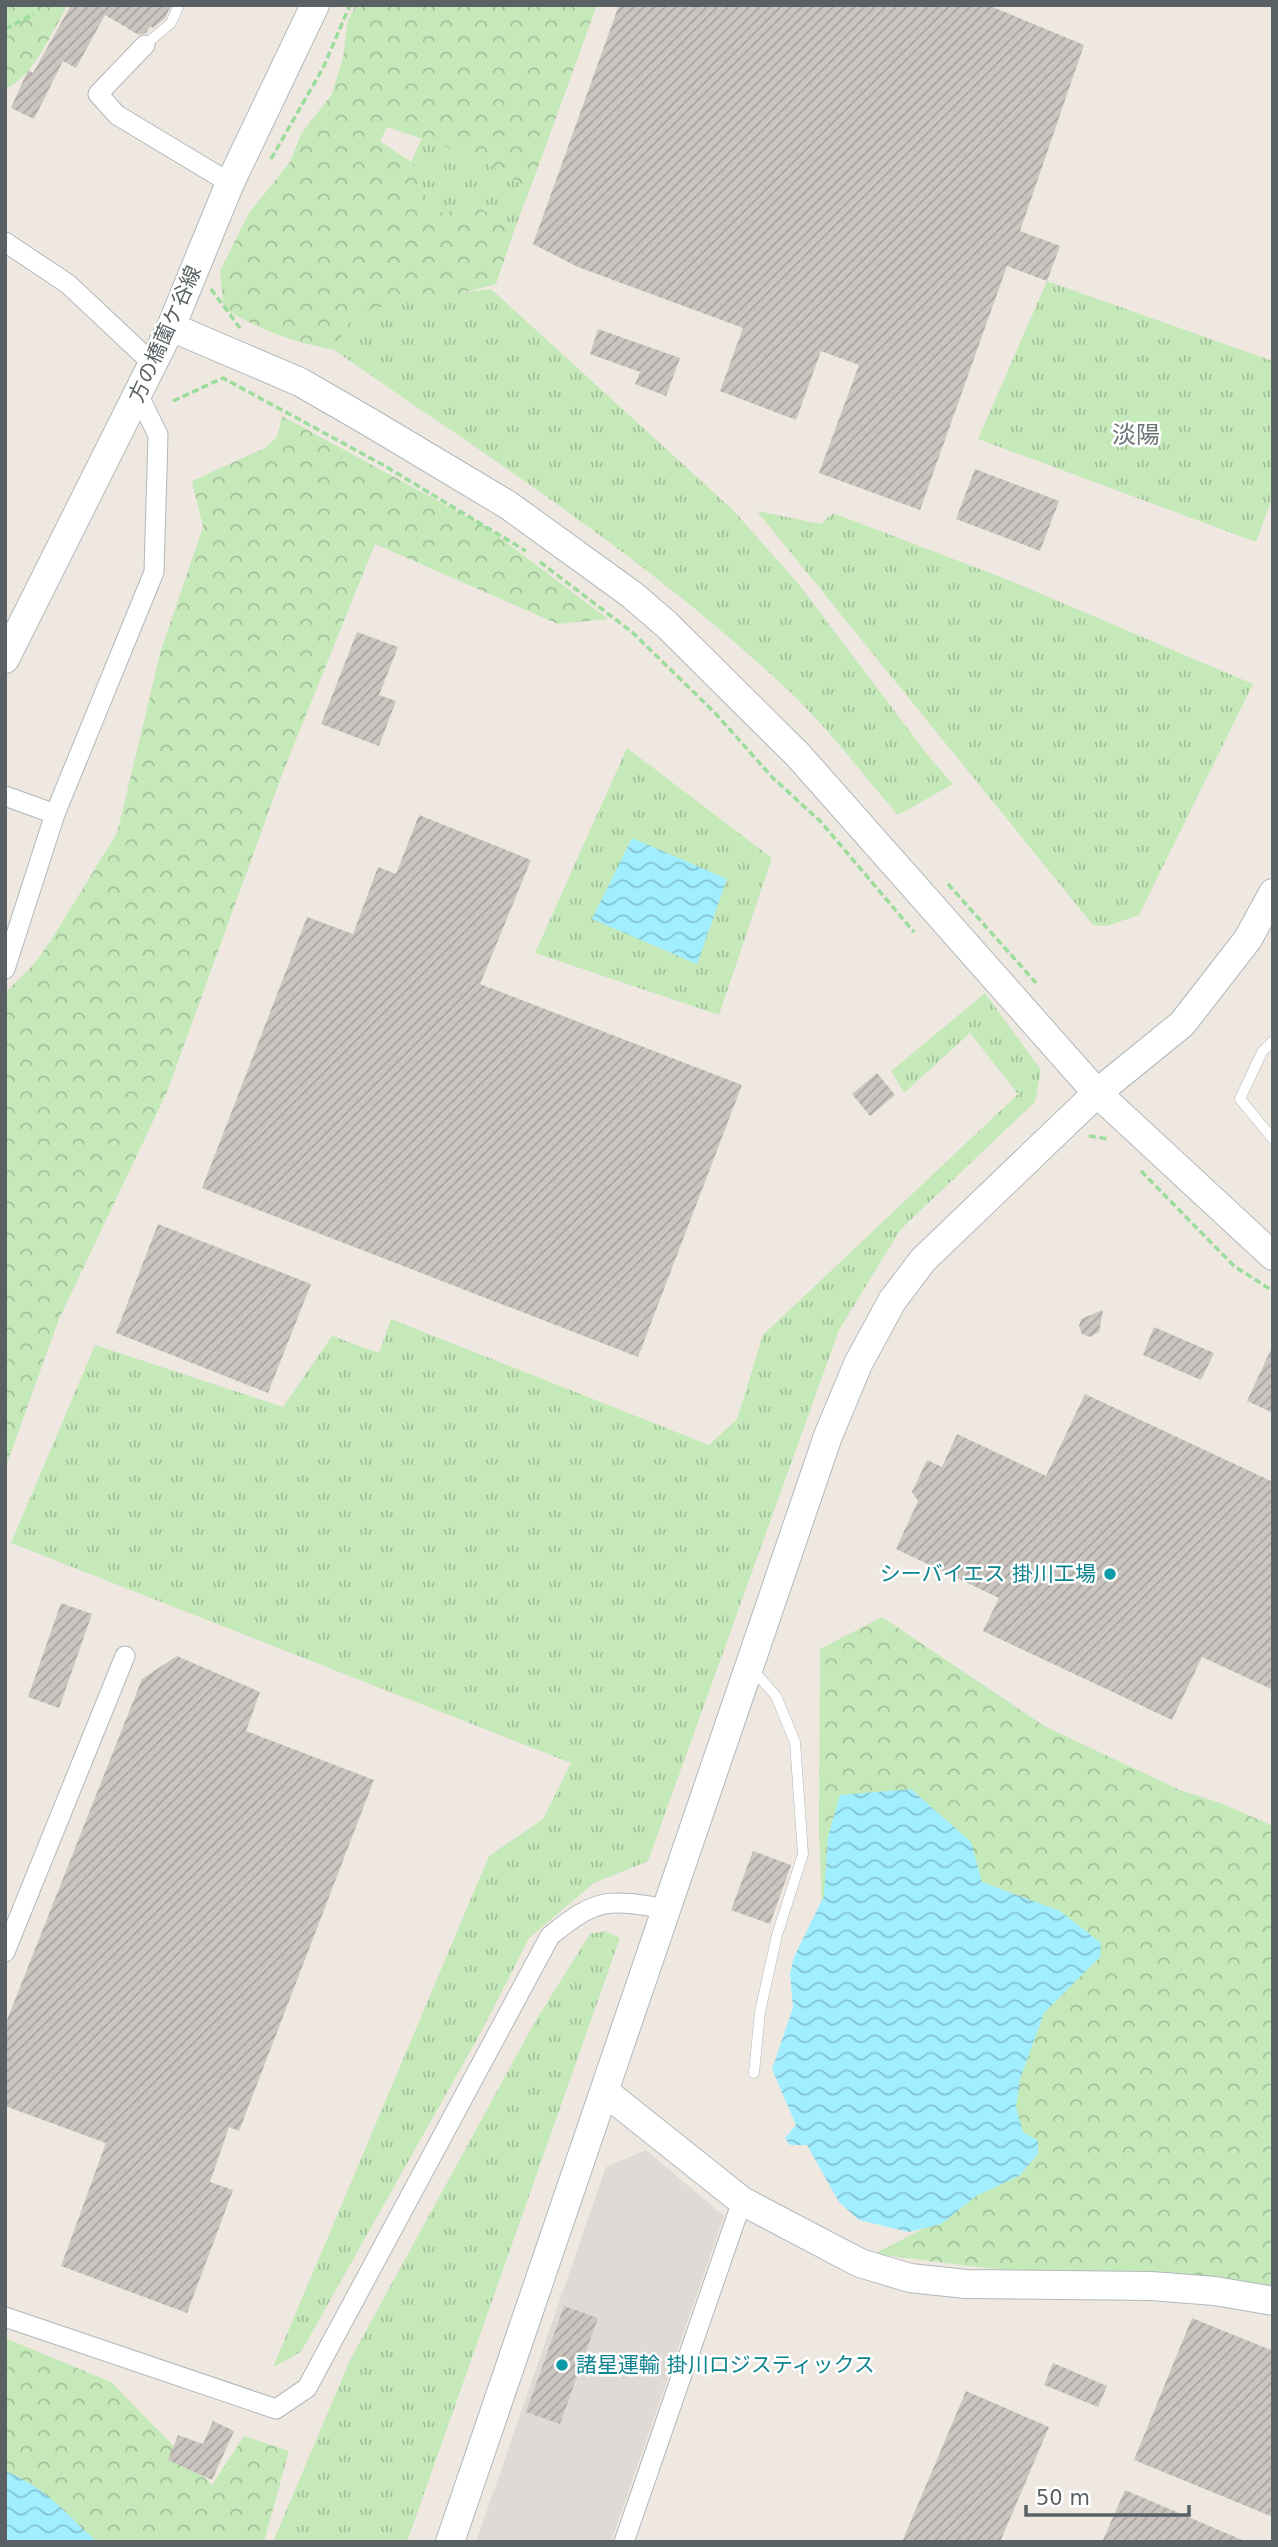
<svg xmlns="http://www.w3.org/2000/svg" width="1278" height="2547" viewBox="0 0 1278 2547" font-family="'DejaVu Sans','Noto Sans JP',sans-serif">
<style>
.industrial{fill:#dfdad6}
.grass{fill:url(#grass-tufts)}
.forest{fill:url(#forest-crowns)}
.water{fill:url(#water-waves)}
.building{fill:url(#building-hatch)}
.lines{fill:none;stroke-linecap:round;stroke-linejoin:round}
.lane-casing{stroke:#b2b7ba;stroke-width:11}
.street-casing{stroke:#b2b7ba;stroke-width:21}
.secondary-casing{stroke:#b1b8bb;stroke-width:30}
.path{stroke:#9cdc9d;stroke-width:3.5;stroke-dasharray:7 3.5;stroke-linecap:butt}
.lane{stroke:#fff;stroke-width:10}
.street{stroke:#fff;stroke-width:19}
.secondary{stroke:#fff;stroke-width:28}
.culture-dot{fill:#0f9aa8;stroke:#fff;stroke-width:2.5}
.labels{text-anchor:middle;stroke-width:5;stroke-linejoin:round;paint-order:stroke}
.street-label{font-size:21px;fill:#5a6164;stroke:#fff}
.culture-label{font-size:21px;fill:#0d838f;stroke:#fff;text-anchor:end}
.quarter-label{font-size:24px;fill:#6b7376;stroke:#fff}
</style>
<defs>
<pattern id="grass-tufts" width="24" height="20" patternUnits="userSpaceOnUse" patternTransform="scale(1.75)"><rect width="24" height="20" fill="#c6e9ba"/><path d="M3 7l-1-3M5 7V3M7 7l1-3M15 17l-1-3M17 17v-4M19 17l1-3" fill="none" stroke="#a4c09b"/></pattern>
<pattern id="forest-crowns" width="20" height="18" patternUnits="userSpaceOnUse" patternTransform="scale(1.75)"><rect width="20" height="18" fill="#c6e9ba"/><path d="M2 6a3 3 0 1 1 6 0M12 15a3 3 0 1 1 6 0" fill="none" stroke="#a4c09b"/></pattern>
<pattern id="water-waves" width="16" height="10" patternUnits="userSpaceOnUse" patternTransform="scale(1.75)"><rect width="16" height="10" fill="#a0eeff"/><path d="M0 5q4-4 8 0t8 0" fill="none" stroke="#85c4d2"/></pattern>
<pattern id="building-hatch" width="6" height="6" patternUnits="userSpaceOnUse" patternTransform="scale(1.75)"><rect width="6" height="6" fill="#cbc5c0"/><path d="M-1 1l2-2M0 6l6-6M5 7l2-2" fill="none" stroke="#a8a3a0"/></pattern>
</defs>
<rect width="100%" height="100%" fill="#eee8e1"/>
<path class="industrial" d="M646,2150L724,2216L611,2542H476L606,2167Z"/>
<path class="grass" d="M422,138L476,157L530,189L515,228L481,209L432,213L411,162Z
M1047,281L1273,361V496L1256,542L978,439Z
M491,289L733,510L797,582L930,758L953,784L898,815C863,775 829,729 790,692C651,561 490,458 334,350L355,308Z
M757,511L821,524L833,513L1011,581L1253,684L1139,915L1107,926L1093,925Z
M627,748L772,858L719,1015L535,953Z
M985,993L1041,1070L1035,1102L900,1230L839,1330L648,1861L594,1883L529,1938L481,2032L301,2352L273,2367L489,1856L543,1819L571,1763L11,1543L95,1345L283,1407L332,1336L379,1353L391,1319L709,1445L737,1419L763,1335L1018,1094L970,1033L904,1093L891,1071Z
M605,1931L620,1938L407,2542H273L350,2360L536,2020L590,1934Z"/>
<path class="forest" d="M5,5H68C52,31 34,77 5,89Z
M356,5H597L530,189L476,157L387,127L380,141L411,162L432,213L481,209L515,228L496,284L450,296L356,311L334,350C292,342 261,330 224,309L220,271L249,213L290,162L301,134L332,94L343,57L348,20Z
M282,416L486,527L608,619L558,624L375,544L283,772L167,1092L59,1319L5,1469V993L34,964L53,937L117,833L161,650L203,527L192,481L265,448L277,437Z
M882,1617L1046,1727L1180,1790L1223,1804L1273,1826V2288C1188,2265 1099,2276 1012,2270C966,2267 920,2259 874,2254L952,2214L824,1964L819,1827L820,1649Z
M5,2338L111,2382L212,2485L244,2436L289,2451L264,2542H5Z"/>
<path class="water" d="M632,838L727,879L697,964L592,919Z
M911,1789L971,1842L982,1882L1060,1911L1101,1943L1100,1957L1044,2013L1020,2079L1016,2107L1023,2132L1038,2141V2154L1019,2176L976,2196L941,2224L909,2232L859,2220L839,2202L807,2145H790L785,2138L796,2125L772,2069L793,2008L790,1974L794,1957L824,1896L828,1837L840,1795Z
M5,2471C47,2488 65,2513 97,2542H5Z"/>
<path class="building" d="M71,5H171L165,18L153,28L150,26L146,33L139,35L105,15L76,68L63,61L34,119L11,108L28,70L33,73Z
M619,5H988L1084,45L1020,231L1060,246L1047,281L1007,266L920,510L819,473L859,365L821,351L796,420L720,391L743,328L578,267L533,244Z
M598,329L680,358L666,396L635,384L640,372L590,354Z
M975,469L1059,501L1040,551L956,519Z
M357,632L398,647L379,695L396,701L379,746L321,724Z
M419,815L531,860L480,984L742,1085L638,1357L202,1188L307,917L353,934L378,867L396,874Z
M877,1073L895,1095L870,1116L852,1094Z
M158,1224L311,1284L268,1393L116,1333Z
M1103,1310L1099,1332L1090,1337L1082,1334L1079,1326L1081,1319Z
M1154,1327L1214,1353L1201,1380L1143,1355Z
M1273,1345V1413L1247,1401Z
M1085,1394L1273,1482V1690L1202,1657L1172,1720L983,1631L999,1598L896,1549L918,1501L912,1492L927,1460L942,1467L957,1434L1046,1476Z
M61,1603L92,1614L59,1708L28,1697Z
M177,1656L260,1692L246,1731L374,1780L239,2131L229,2127L210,2182L233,2190L187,2313L61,2266L106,2143L5,2106V2025L142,1679Z
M753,1851L791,1865L770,1924L731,1910Z
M564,2306L598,2318L560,2424L526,2412Z
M1192,2318L1273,2351V2517L1134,2460Z
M1053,2363L1107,2386L1098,2407L1044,2385Z
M966,2391L1049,2427L1000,2542H902Z
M213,2421L234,2431L212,2480L168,2460L178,2435L203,2444Z
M1125,2490L1247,2542H1102Z"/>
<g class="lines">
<defs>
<path id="lane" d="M145,45L171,23L179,5
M1273,1041L1262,1052L1240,1099L1273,1139
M752,1669L776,1696L795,1742L803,1854L777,1935L760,2012L754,2073"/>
<path id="street" d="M145,45L98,94L117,115L230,183
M5,242L68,284L153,364
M5,796L55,814
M5,969L55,814L154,572L158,435L138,394
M5,1952L125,1656
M5,2317L276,2409L307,2388L550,1936C598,1897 608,1899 667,1909
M624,2542L742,2201"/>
<path id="secondary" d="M171,327L300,382L371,423L508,505L631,594L666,624L798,755L1097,1093L1273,1256
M5,659L171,327L230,183L315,5
M604,2091L742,2201L860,2263L910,2278L966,2284L1151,2286L1215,2291L1273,2301
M450,2542L828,1436L858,1364L892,1301L923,1260L1097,1093L1182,1024L1248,939L1273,893"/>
</defs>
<use href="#lane" class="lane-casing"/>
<use href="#street" class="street-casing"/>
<use href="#secondary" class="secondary-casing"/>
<path class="path" d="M5,29L34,14
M271,159L323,68L350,5
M211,289L240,328
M173,401L223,378L385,466L526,551
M540,562L632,632L716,714L772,777L821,822L914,932
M948,884L1036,983
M1089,1136L1108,1139
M1141,1171L1234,1266L1273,1291"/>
<use href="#lane" class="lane"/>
<use href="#street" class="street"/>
<use href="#secondary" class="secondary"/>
</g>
<g class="culture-dot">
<circle cx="1110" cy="1574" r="7"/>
<circle cx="562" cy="2365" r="7"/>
</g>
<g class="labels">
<g class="street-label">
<text transform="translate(165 334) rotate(-66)" y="7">方の橋薗ケ谷線</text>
</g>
<g class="culture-label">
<text x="1096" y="1581">シーバイエス 掛川工場</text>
<text x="576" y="2372" text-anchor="start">諸星運輸 掛川ロジスティックス</text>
</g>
<g class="quarter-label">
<text x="1136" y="443">淡陽</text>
</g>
</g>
<rect width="1278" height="2547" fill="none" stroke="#5a6164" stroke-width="14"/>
<path d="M1026 2505v10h163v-10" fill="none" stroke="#5a6164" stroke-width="3.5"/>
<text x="1036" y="2505" font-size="21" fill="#5a6164" stroke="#ffffff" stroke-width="5" paint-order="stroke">50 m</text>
</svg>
